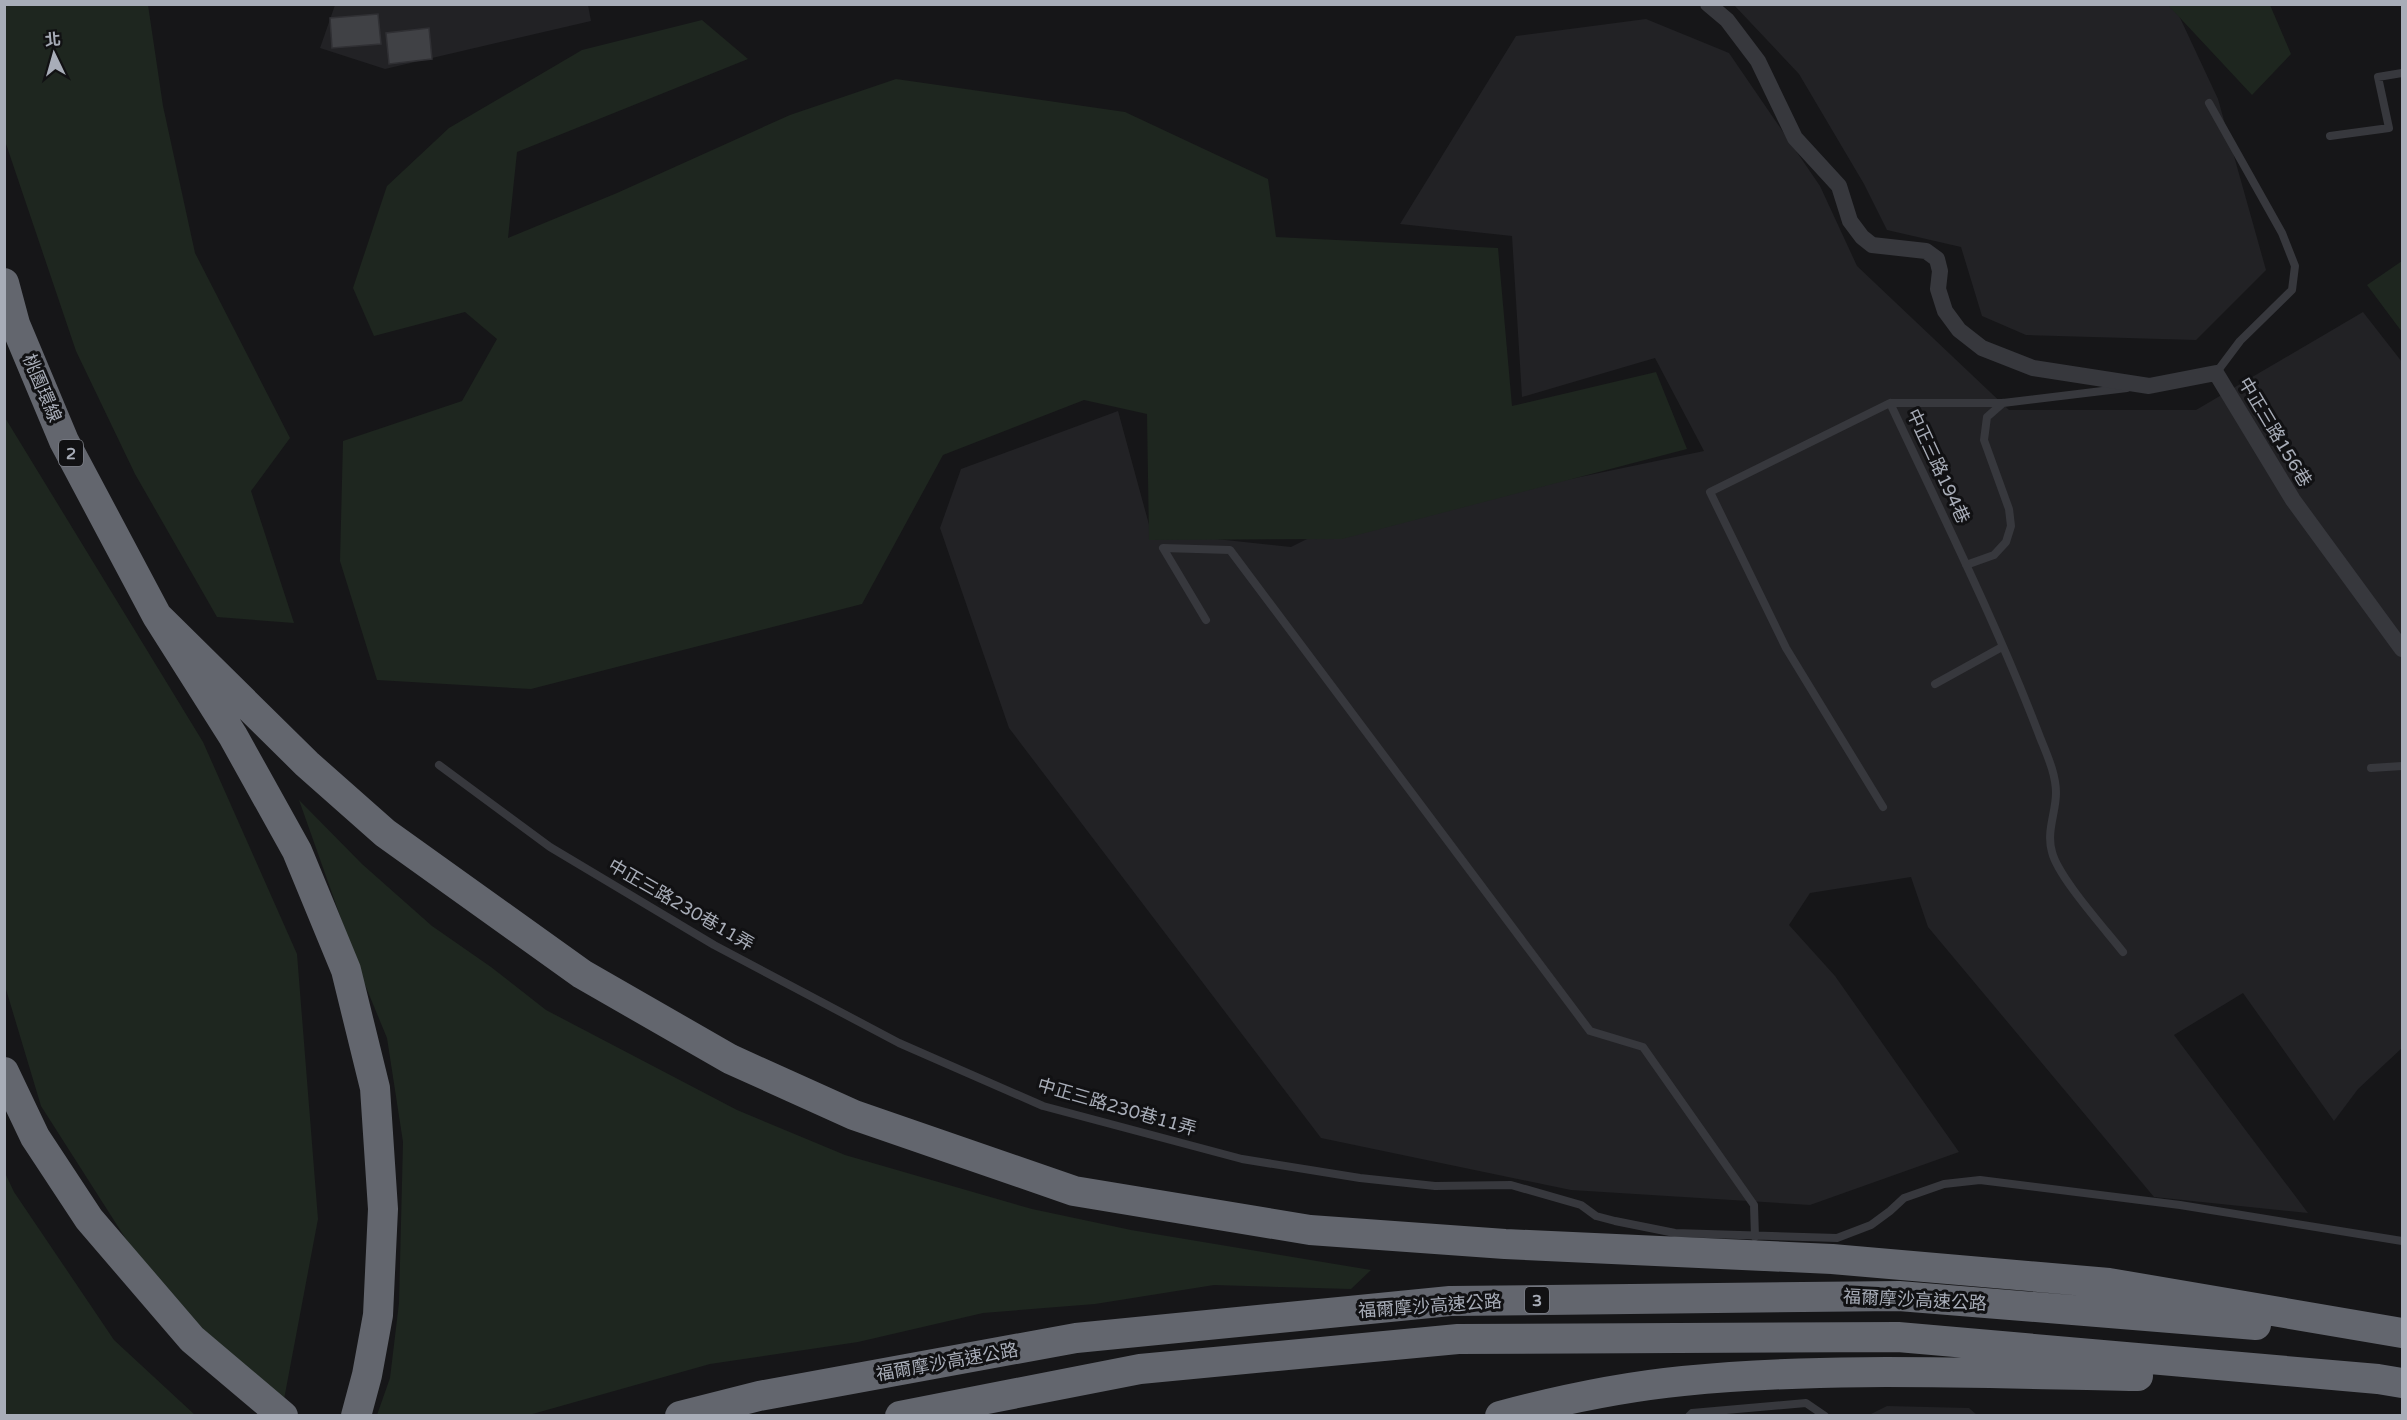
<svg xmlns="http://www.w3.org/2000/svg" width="2407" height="1420" viewBox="0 0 2407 1420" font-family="'Varela Round','Noto Sans TC',sans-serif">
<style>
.built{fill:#222225}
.green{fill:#1e261f}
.building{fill:#404145;stroke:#303034;stroke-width:1.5}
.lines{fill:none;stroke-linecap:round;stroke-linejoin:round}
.lane{stroke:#37383d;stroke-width:8}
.street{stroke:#37383d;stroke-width:16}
.highway{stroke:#63666e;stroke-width:30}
.labels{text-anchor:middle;stroke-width:6;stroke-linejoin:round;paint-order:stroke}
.shield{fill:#111113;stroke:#7b7e86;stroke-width:1.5}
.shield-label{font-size:16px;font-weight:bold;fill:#a8adb8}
.street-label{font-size:18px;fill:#a8adb8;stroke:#111113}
</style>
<rect width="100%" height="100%" fill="#161618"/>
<path class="built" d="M335,5H588L591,21L385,69L320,48Z
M1734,5H2174L2218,99L2266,270L2196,340L2026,335L1982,316L1961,247L1887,230L1864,184L1799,74Z
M1646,19L1729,53L1820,186L1857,266L2009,410H2196L2363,312L2402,362V1048L2358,1089L2334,1121L2243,993L2174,1035L2308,1213L2154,1197L1928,927L1911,877L1810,893L1789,925L1835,976L1959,1152L1810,1205L1571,1190L1321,1138L1009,728L940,528L961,469L1118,411L1151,532L1291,547L1407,489L1518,490L1704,451L1655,358L1522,397L1512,236L1400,224L1516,36Z
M1887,1406L1969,1408L1977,1415H1869Z"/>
<path class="green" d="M4,5H148L163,106L195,253L290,438L251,491L294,623L217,617L135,474L76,351L5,141Z
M2168,5H2270L2291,54L2252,95Z
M702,20L748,59L517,152L508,238L617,193L790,115L896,79L1125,112L1268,179L1276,237L1498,248L1512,406L1656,372L1687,449L1342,539L1149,540L1147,414L1084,400L943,455L862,604L531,689L377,680L340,561L343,441L462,401L497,339L465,312L374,336L353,288L387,186L449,128L582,50Z
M2402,261V332L2367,285Z
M4,416L203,742L297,954L318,1219L282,1410L184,1330L41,1106L5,986Z
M299,800L362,864L432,926L491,967L546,1010L737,1110L845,1155L1032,1209L1131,1230L1371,1270L1351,1289L1214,1285L1095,1304L983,1313L858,1342L710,1364L529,1415H377L390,1378L399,1303L403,1142L387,1038L361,975Z
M5,1173L14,1192L114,1340L195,1415H5Z"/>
<path class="building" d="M378,14L381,44L332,48L330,18Z
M429,28L432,59L389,64L386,33Z"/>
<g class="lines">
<path class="lane" d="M2209,103L2282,233L2295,266L2292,290L2240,341L2216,373
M2330,136L2389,128L2378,77L2402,73
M1890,403C1941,512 1995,620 2038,732C2045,751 2056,772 2056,793C2056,812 2046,832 2052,852C2058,877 2105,929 2123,952
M1966,565L1994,555L2006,542L2011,526L2009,509L1984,440L1987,417L2003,403
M1206,620L1163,548L1230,550L1590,1031L1643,1047L1754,1205L1755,1237
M1935,684L2002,647
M439,765L550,847L714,945L899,1043L1043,1106L1242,1159L1360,1178L1435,1186L1511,1185L1581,1205L1596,1216L1615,1221L1675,1233L1837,1238L1871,1225L1890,1211L1904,1198L1944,1184L1980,1180L2180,1205L2402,1241
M2371,768L2402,766
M1883,807L1786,648L1710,492L1890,403H2003L2127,388
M1689,1416L1692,1413L1806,1403L1825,1416"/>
<path class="street" d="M1708,4L1727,20L1758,61L1795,138L1839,186L1850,221L1862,237L1872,245L1926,251L1937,259L1940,271L1938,289L1945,311L1959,330L1982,348L2033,368L2149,386L2216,373L2293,500L2402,649"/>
<path class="highway" d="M4,283L15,324L64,441L157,616L233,736L297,851L346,970L375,1088L383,1209L378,1315L367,1375L356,1416
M157,616L307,764L385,833L582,974L730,1059L854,1115L1074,1191L1310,1230L1505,1244L1832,1259L2109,1283L2402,1333
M4,1072L35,1137L89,1219L192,1339L283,1416
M680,1416L759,1396L1076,1338L1450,1301L1899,1296L2256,1325
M900,1416L1140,1369L1458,1339L1898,1337L2378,1379L2402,1383
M1500,1416C1560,1400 1622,1387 1683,1381C1835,1366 1987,1374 2138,1376"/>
</g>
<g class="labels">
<g class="shield">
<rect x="59" y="440" width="24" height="26" rx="4.5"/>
<rect x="1525" y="1287" width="24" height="26" rx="4.5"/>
</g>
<g class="shield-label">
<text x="71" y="459">2</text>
<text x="1537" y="1306">3</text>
</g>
<g class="street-label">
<text transform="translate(42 388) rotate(67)" y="6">桃園環線</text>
<text transform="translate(2275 432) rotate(59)" y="6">中正三路156巷</text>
<text transform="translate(1938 466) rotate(65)" y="6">中正三路194巷</text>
<text transform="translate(681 905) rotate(30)" y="6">中正三路230巷11弄</text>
<text transform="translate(1117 1107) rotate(16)" y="6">中正三路230巷11弄</text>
<text transform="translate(1915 1300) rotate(3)" y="6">福爾摩沙高速公路</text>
<text transform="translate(1430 1306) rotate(-4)" y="6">福爾摩沙高速公路</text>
<text transform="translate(947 1362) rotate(-10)" y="6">福爾摩沙高速公路</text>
</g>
</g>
<rect width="2407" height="1420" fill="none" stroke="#a8adb8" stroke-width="12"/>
<g transform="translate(54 54) rotate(355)" stroke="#111113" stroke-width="4.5" paint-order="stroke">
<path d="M0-4.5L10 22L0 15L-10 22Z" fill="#a8adb8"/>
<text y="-9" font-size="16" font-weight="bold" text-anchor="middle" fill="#a8adb8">北</text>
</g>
</svg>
